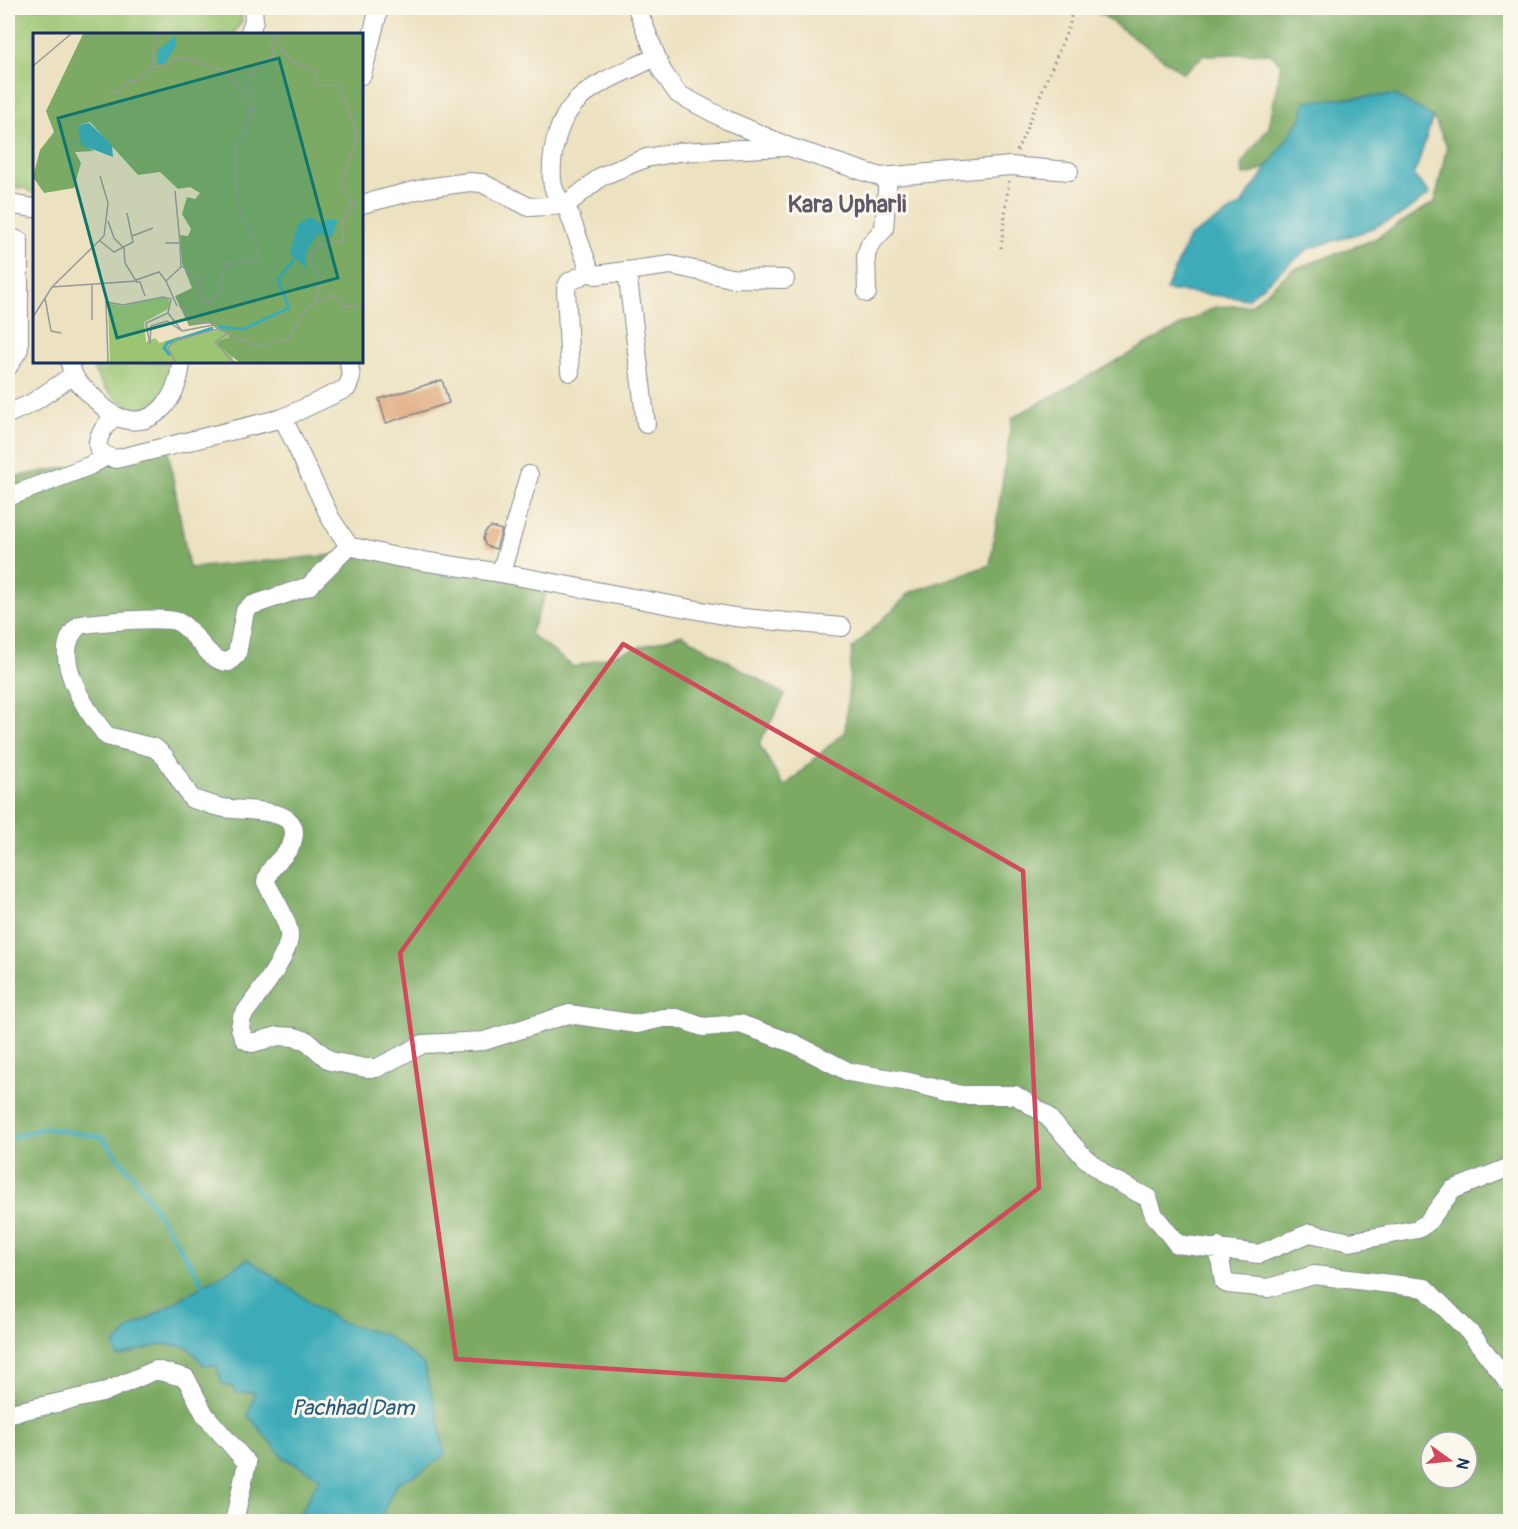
<svg xmlns="http://www.w3.org/2000/svg" width="1518" height="1529" viewBox="0 0 1518 1529" font-family="Pangolin,sans-serif">
<style>
.green{fill:#9bc572;stroke:#5b7a68;stroke-width:1.5}
.forest{fill:#7caa64;stroke:#4c6c61;stroke-width:1.5;fill-rule:evenodd}
.water{fill:#3cacb8;stroke:#2c6e8b;stroke-width:1.5}
.lines{fill:none;stroke-linecap:round;stroke-linejoin:round}
.stream{stroke:#3cacb8;stroke-width:4.5}
.building{fill:#e0a87b}
.minor-casing{stroke:#84888f;stroke-width:20}
.path{stroke:#84888f;stroke-width:3;stroke-dasharray:1.5 4.5;stroke-linecap:butt}
.minor{stroke:#fff;stroke-width:18}
.marked{fill:none;stroke:#d1495b;stroke-width:4.5;stroke-linejoin:round}
.labels{text-anchor:middle;stroke-width:6;stroke-linejoin:round;paint-order:stroke}
.water-label{font-size:22px;font-style:italic;fill:#275b7e;stroke:#fbf7ec}
.quarter-label{font-size:24px;font-weight:bold;fill:#605968;stroke:#fbf7ec}
.inset-river{fill:none;stroke:#3cacb8;stroke-width:3}
.inset-road{fill:none;stroke:#989a99;stroke-width:1.5}
.view{fill:#0f766e;fill-opacity:0.15;stroke:#0f766e;stroke-width:3}
.inset-edge{fill:none;stroke:#1b2f5e;stroke-width:3}
</style>
<rect width="100%" height="100%" fill="#fbf7ec"/>
<filter id="ink" filterUnits="userSpaceOnUse"><feTurbulence type="fractalNoise" baseFrequency=".0167" numOctaves="2"/><feDisplacementMap in="SourceGraphic" scale="12" xChannelSelector="R" yChannelSelector="G"/><feConvolveMatrix kernelMatrix="1 2 1 2 8 2 1 2 1" color-interpolation-filters="sRGB"/></filter>
<filter id="wash" filterUnits="userSpaceOnUse"><feTurbulence type="fractalNoise" baseFrequency=".008" numOctaves="4" result="noise"/><feDisplacementMap in="SourceGraphic" scale="24" xChannelSelector="R" yChannelSelector="G"/><feGaussianBlur stdDeviation="1.35" result="paint"/><feColorMatrix in="noise" values="0 0 0 0 0 0 0 0 0 0 0 0 0 0 0 0 0 1.4 0 .05"/><feComposite in="paint" operator="in"/></filter>
<g filter="url(#wash)">
<rect width="100%" height="100%" fill="#ece1c0"/>
<path class="green" d="M8,8H240L242,21L233,34H34V194L25,188L8,187Z
M90,362H179C175,372 170,392 161,400C131,425 100,387 90,362Z"/>
<path class="forest" d="M1085,8H1510V1521L8,1522V478L168,449L189,568L368,552L549,585L530,634L574,667L682,634L785,695L759,744L784,787L845,731L852,649L911,592L990,565L1012,418L1215,307L1251,305L1292,270L1373,240L1435,202L1447,146L1433,117H1302C1287,140 1273,174 1243,175L1242,163L1269,127L1281,64L1269,53L1204,55L1183,73L1102,15ZM1431,1442H1467V1478H1431Z"/>
<path class="water" d="M1395,95L1433,117L1414,176L1430,194L1401,215L1366,231L1308,249L1247,299L1166,290L1189,237L1241,205L1302,117L1305,101Z
M248,1259L338,1321L385,1335L423,1363L438,1416L445,1455L421,1472L397,1483L379,1521H296L320,1477L284,1458L248,1415L255,1392L236,1393L233,1387L222,1384L217,1366L204,1365L188,1347L161,1344L118,1357L114,1345L128,1330Z"/>
<g class="lines">
<path class="stream" d="M8,1139L43,1128L102,1137L135,1178L204,1285"/>
</g>
<g id="blocks">
<path class="building" d="M442,380L449,403L386,423L379,399Z
M491,527L502,530L496,549L486,546L483,539L485,532Z"/>
</g>
</g>
<g filter="url(#ink)">
<use href="#blocks" fill-opacity="0" stroke="#84888f" stroke-width="1.5"/>
<g class="lines">
<defs>
<path id="minor" d="M637,8L662,71L678,94L727,120L789,147L881,177L1011,166L1069,171
M249,34L254,21L253,8
M656,57C600,84 558,92 552,163C551,179 551,194 566,205L590,271L596,275L671,265L731,278L785,279
M362,75L379,8
M8,204L34,208
M362,204L426,188L469,182L482,183L529,207L566,205L602,176L646,158L679,152L784,147
M8,236L19,241V349L8,367
M627,271L646,424
M867,293L866,255L870,244L884,229L888,177
M70,362C72,378 79,384 91,395C98,402 107,412 116,416C155,434 179,395 181,362
M349,362L351,378L347,388L283,418L331,519L349,546L396,557L501,573L529,475
M570,372L566,288L569,282L590,271
M8,414L32,403L72,376
M115,416C100,430 85,452 116,459L283,418
M8,497L89,466L107,456
M349,546L309,586L250,606L245,611L237,654L229,662C207,663 197,631 178,622C164,616 97,622 80,625C46,652 87,712 107,736L155,748L165,757L192,799C203,802 213,806 224,808C243,812 306,805 292,843C286,858 268,865 266,882C273,898 286,915 289,933C292,954 254,999 242,1017L240,1028L244,1039L252,1043L278,1036L295,1037L307,1041L330,1061L366,1068H377L423,1044L484,1041L569,1014L637,1024L663,1018H677L703,1027L740,1024L795,1044L849,1072L909,1082L961,1095H1015L1045,1114L1085,1158L1108,1177L1148,1198L1154,1215L1177,1244L1259,1254L1310,1233L1350,1242L1418,1229L1427,1223L1452,1190L1510,1167
M501,573L734,617L842,627
M1218,1247L1224,1282L1228,1284L1268,1288L1314,1275L1425,1288L1472,1335L1510,1384
M8,1411L11,1413L102,1393L156,1370L186,1378L205,1415L247,1463L234,1522"/>
</defs>
<use href="#minor" class="minor-casing"/>
<path class="path" d="M1017,151L1070,24L1072,8
M1001,248L1009,180"/>
<use href="#minor" class="minor"/>
</g>
</g>
<path class="marked" d="M623,644L1023,871L1039,1188L785,1380L456,1359L400,953Z"/>
<g class="labels">
<g class="water-label">
<text x="353" y="1415">Pachhad Dam</text>
</g>
<g class="quarter-label">
<text x="847" y="212">Kara Upharli</text>
</g>
</g>
<g transform="translate(33 33)">
<rect width="330" height="330" fill="#ece1c0"/>
<path d="M131,264L137,268L135,276L111,289L113,309L122,305L127,310L147,303L143,308L189,296L196,301L200,327L206,329H77L75,270L89,273Z" fill="#9bc572"/>
<path d="M50,1H330V329H206L186,313L184,308L196,305V301L177,290L156,293L142,263L159,255L149,230L147,202L155,203L158,196L149,181L154,164L162,166L167,160L157,154L145,156L127,139L105,142L57,89L45,92L50,111L61,118L42,119L48,130L41,155L11,160L0,144L7,117L21,99L13,78Z" fill="#7caa64"/>
<path d="M143,2L142,15L132,30L124,31V18ZM56,90L79,112L80,124L48,112L45,92ZM277,184L289,191L295,186L305,187L299,204L285,201L276,214L272,225L274,236L257,220L265,191Z" fill="#3cacb8"/>
<path class="inset-river" d="M185,294L210,296L256,275L245,246L262,225M137,322L131,315L134,310L180,295"/>
<path class="inset-road" d="M241,6L259,29L283,37L282,52L306,53L325,102L307,151L320,171L309,190L311,207L286,212L276,224L288,248L282,269M0,33L38,1M119,34L121,12L127,1M76,57L87,60L95,48L105,47L119,34L134,33L143,25H151L192,38L211,61L218,86L203,115V158L209,183L224,210L225,229L209,226L201,232L192,230L186,261L176,270L171,269L167,256L171,246L162,245L149,233M217,80L222,77L215,47L227,30L241,23L238,9L249,1M142,158L147,210M99,203L120,195M67,208L81,219L100,209L94,180M103,247L126,239L133,248L148,234L147,210H132M133,248L144,273M103,249H107L112,263M59,252V287M19,254L103,248L92,230L91,215L81,205L75,188M12,265L18,298L28,300M0,284L19,254L71,203L75,170L67,143M185,296L224,313L255,306L273,275L296,263H303L311,274L330,272M149,298L180,292M194,301L182,309L200,329M75,329L73,269L90,272L130,264L138,266L135,280L113,290L117,311L118,293L134,288L149,298L135,280M143,329L135,315L141,308L185,296L177,290L159,288L146,272"/>
<path class="view" d="M246,25L305,245L84,305L25,85Z"/>
<rect width="330" height="330" class="inset-edge"/>
</g>
<rect width="1518" height="1529" fill="none" stroke="#fbf7ec" stroke-width="30"/>
<g transform="translate(1449 1460) rotate(105)"><circle r="28" fill="#fbf7ec" stroke="#a1a7b3" stroke-width="1.5"/>
<path d="M0-4.5L10 22L0 15L-10 22Z" fill="#d1495b"/>
<text y="-9" font-size="16" font-weight="bold" text-anchor="middle" fill="#1b2f5e">N</text>
</g>
</svg>
